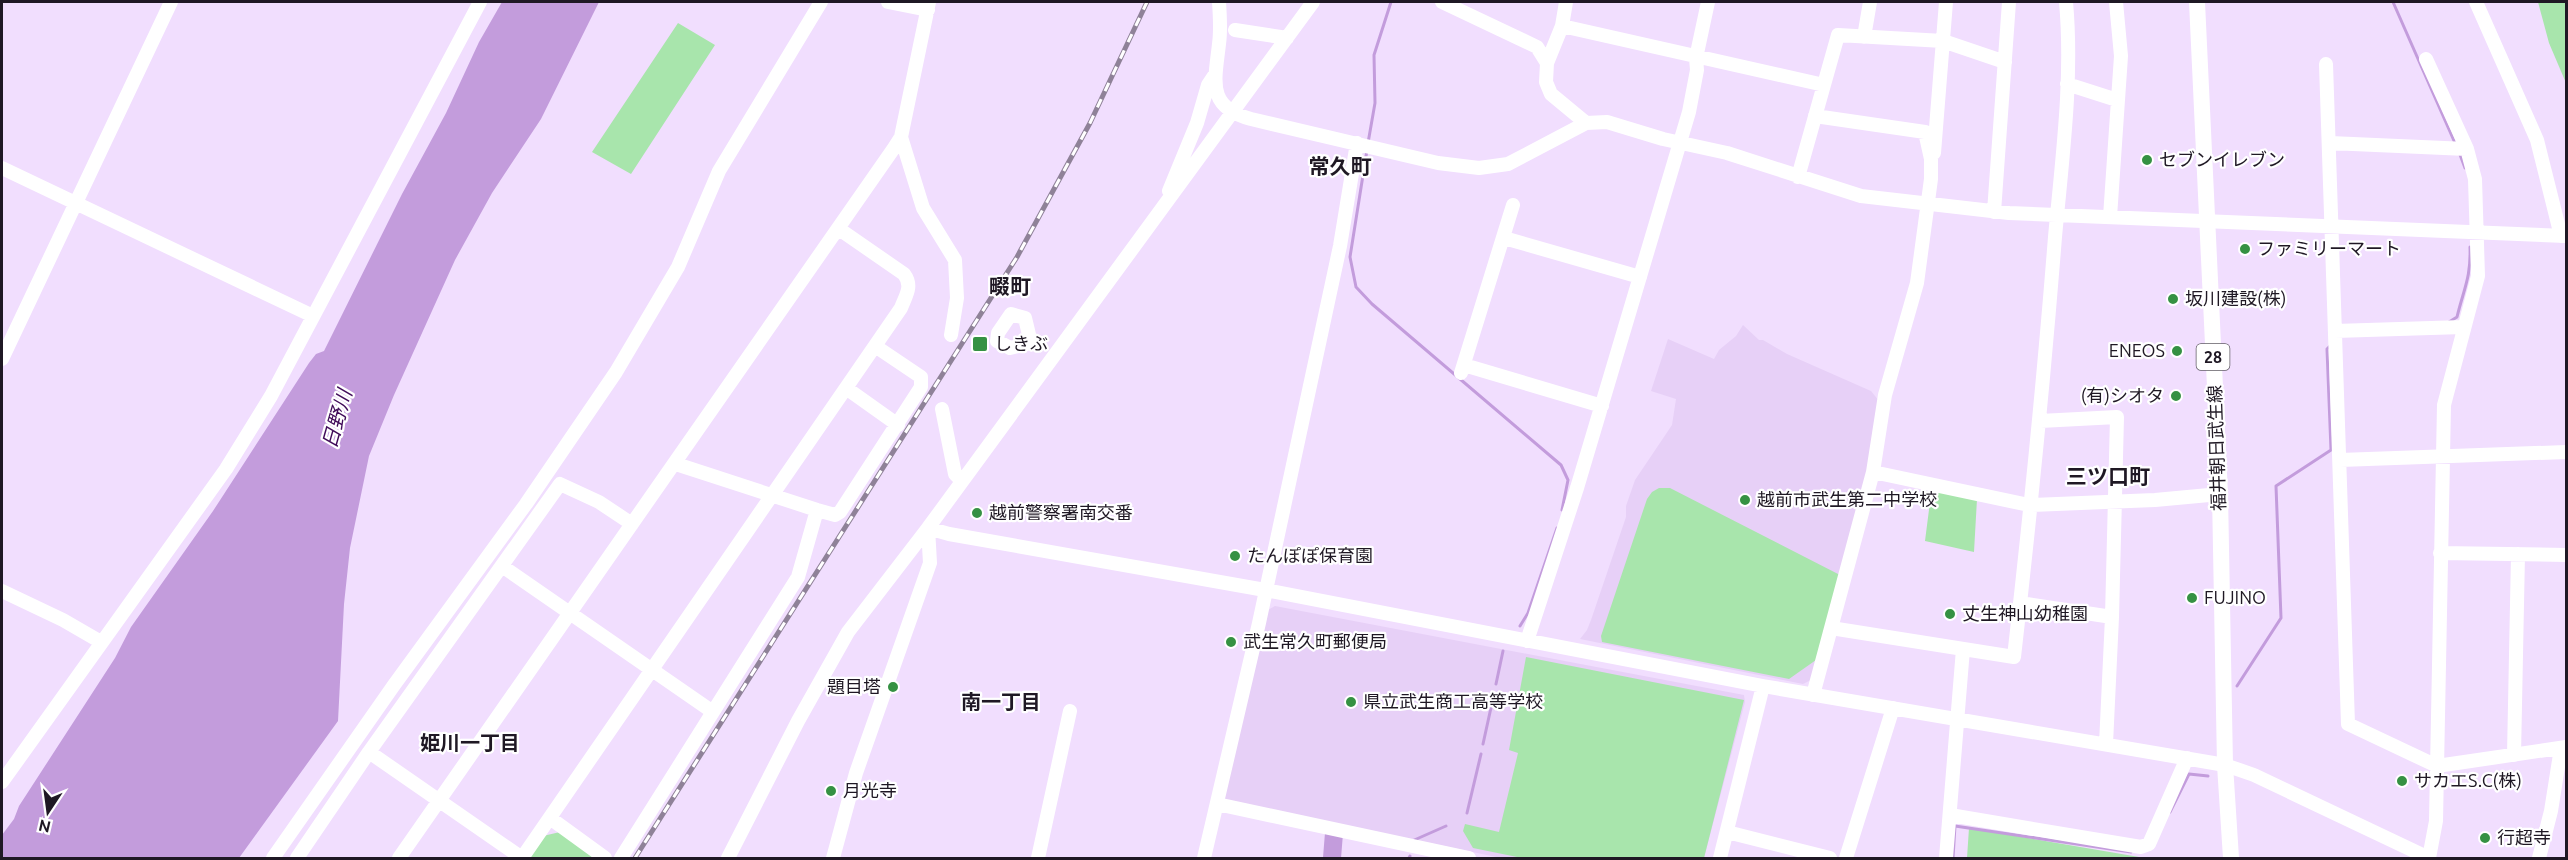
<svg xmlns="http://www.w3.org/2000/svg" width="2568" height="860" viewBox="0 0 2568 860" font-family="Ubuntu,'Noto Sans JP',sans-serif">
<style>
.built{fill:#e7d0f7}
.green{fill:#a8e5ac}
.water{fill:#c39cdc}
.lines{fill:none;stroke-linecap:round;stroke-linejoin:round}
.stream{stroke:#c39cdc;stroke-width:3}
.river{stroke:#c39cdc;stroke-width:18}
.minor{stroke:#fff;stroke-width:14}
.major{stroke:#fff;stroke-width:16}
.rail-casing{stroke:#8f8298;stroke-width:5}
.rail{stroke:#fff;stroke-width:3;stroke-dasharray:9;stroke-linecap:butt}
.poi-dot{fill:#359143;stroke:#fff;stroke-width:2}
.labels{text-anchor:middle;stroke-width:4.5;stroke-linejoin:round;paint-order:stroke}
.shield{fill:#fff;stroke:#625d66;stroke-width:1.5}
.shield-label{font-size:16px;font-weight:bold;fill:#1f1824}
.poi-label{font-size:18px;fill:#1f1824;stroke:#fff;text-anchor:start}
.street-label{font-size:18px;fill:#1f1824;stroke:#fff}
.water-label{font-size:20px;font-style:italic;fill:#400b59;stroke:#fff}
.neighbourhood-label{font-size:20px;font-weight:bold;fill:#1f1824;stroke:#fff}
.quarter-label{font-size:21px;font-weight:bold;fill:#1f1824;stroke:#fff}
</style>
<rect width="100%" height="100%" fill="#f1defe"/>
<path class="built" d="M1743,325L1759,340H1763L1787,354L1871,391L1879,401L1867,475L1811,680L1803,684L1580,639L1587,630L1591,620L1626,517V506L1635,480L1672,425L1676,399L1651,391L1668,339L1714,359L1719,350L1736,336Z
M1275,606L1744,695L1745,702L1704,858H1501L1228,801L1224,797L1266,611Z"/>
<path class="green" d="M2538,2H2566V83L2549,43Z
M678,23L715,45L631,174L592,152Z
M1659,488H1670L1840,575L1816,660L1789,679L1602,642L1601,636L1647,499L1652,492Z
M1937,490L1977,499L1974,552L1925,541L1931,494Z
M1526,657L1744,700L1704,858H1522L1473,848L1463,831L1465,824L1499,832L1518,753L1509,750Z
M1969,828L2139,857V858H1967Z
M560,832L597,858H527L543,836Z"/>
<path class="water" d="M502,2H599L541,119L492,193L455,260L394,395L369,456L350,548L344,604L338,721L239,858H2V835L14,819L19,806L115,658L131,627L213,511L309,363L316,354L324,351L402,194L446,113L479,42Z"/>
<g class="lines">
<path class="stream" d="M2393,2L2455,143
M1368,143L1375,103L1374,55L1391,2
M1367,150L1350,257L1356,287L1372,304L1561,465L1568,480L1562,510
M2459,152L2465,168
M2449,322L2457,317C2464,288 2471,278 2470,247
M1520,626L1528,613L1557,528
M1496,684L1503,651
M2237,686L2281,618L2276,486L2331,450L2327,349L2330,346
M1483,744L1494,694
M2170,812L2189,774L2208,776
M1467,813L1481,754
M1412,841L1446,826
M1409,858L1410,856
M1953,858L1955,826L2131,852"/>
<path class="river" d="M1332,858L1334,833"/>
<path class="minor" d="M888,2L928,10
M1219,2C1220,16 1221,30 1219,44C1215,81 1206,107 1251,119L1438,163L1479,168L1508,164L1586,123L1607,122L1663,139L1727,153L1861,196L2009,213L2566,236
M1442,2L1537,47L1547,63L1546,82L1551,94L1586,123
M2476,2L2537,140L2561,236
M1562,26L1824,85
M1235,30L1287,38
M1864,37L1870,2
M2426,59L2467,149L2475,179L2478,276L2444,405L2436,821L2429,858
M1547,63L1562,26L1566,2
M2326,64L2348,724L2437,766L2566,747
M2067,84L2117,100
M901,137L923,208L955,260L957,298L951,335
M2330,143L2467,149
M1934,153L1946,2
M2,168L313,316
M1798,177L1838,35L1943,41L2005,62
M1169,191L1197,123L1208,85L1214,76
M1994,212L2009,2
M2110,217L2121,56L2116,2
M1504,238L1640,277
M1011,314L1025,318L1031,343L1010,348L997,341L998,333Z
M2335,331L2463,327
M2,359L171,2
M1464,365L1602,406
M1461,373L1513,205
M846,388L898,425
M942,409L955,474L962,481
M2040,421L2117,417L2112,617L2106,744
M2340,460L2566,452
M676,464L817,510L835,515L840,512L921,387V377L875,346
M1873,472L2029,505L2155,500L2220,494
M2440,553L2566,555
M502,566L713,712
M2,591L63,620L101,642
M2020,603L2112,617
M1831,628L2014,657C2030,517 2044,377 2055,237C2062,159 2073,79 2066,2
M1527,641L1577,488L1689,112L1697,70L1696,58L1708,2
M1813,695L1873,472L1885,395L1917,283L1931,179V159L1925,132L1815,116
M369,752L522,858
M2514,755L2518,554
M2,782L226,469L271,396L480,2
M1217,804L1469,858
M1950,815L2141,847L2149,844L2187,758
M550,818L605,858
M1727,832L1830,858
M273,858L394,685L526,504L616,372L678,267L719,171L821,2
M297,858L369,752L560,484L599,502L632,524
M399,858L894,148L901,137L929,2
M522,858L901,308C906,295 913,286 904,274L839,229
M621,858L798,577L817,510
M728,858L798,721L848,632L928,528L1313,2
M833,858L856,773L930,563L928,528L949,534L1265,590L1763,686L2225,765L2254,775L2429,858
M1038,858L1070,711
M1204,858L1259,623L1340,246L1357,143
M1720,858L1763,686
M1846,858L1893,708
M1946,858L1963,649
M2539,858L2551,811L2561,748"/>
<path class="major" d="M2197,2L2220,494L2225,765L2231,858"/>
<defs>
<path id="rail" d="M635,858L1017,257L1090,123L1147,2"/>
</defs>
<use href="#rail" class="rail-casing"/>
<use href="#rail" class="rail"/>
</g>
<g class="poi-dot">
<circle cx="2147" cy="160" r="6"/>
<circle cx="2245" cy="249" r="6"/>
<circle cx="2173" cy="299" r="6"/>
<rect x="972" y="336" width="16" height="16" rx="3"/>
<circle cx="2177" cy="351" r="6"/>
<circle cx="2176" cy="396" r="6"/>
<circle cx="1745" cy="500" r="6"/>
<circle cx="977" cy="513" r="6"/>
<circle cx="1235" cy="556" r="6"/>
<circle cx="2192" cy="598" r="6"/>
<circle cx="1950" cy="614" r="6"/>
<circle cx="1231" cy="642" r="6"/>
<circle cx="893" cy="687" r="6"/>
<circle cx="1351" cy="702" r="6"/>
<circle cx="2402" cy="781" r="6"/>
<circle cx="831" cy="791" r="6"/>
<circle cx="2485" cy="838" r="6"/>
</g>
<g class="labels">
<rect class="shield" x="2196.5" y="344" width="33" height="26" rx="4.5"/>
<g class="shield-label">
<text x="2213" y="363">28</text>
</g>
<g class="poi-label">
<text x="2159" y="166">セブンイレブン</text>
<text x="2257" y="255">ファミリーマート</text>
<text x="2185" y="305">坂川建設(株)</text>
<text x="994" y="350">しきぶ</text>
<text x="2165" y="357" text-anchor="end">ENEOS</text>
<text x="2164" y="402" text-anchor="end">(有)シオタ</text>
<text x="1757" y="506">越前市武生第二中学校</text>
<text x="989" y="519">越前警察署南交番</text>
<text x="1247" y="562">たんぽぽ保育園</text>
<text x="2204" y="604">FUJINO</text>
<text x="1962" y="620">丈生神山幼稚園</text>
<text x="1243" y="648">武生常久町郵便局</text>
<text x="881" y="693" text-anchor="end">題目塔</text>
<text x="1363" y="708">県立武生商工高等学校</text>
<text x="2414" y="787">サカエS.C(株)</text>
<text x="843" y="797">月光寺</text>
<text x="2497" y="844">行超寺</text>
</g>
<g class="street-label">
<text transform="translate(2217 448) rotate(-92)" y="6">福井朝日武生線</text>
</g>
<g class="water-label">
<text transform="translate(337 419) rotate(-74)" y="7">日野川</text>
</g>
<g class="neighbourhood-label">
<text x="1001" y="709">南一丁目</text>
<text x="470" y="750">姫川一丁目</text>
</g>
<g class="quarter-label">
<text x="1340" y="174">常久町</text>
<text x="1010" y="294">畷町</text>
<text x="2108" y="484">三ツ口町</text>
</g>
</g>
<rect width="2568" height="860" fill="none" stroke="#1f1824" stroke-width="6"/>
<g transform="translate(48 812) rotate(193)" stroke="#ffffff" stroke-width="4.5" paint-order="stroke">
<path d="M0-4.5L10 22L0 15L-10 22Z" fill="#1f1824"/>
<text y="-9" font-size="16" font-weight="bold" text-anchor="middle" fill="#1f1824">N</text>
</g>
</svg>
